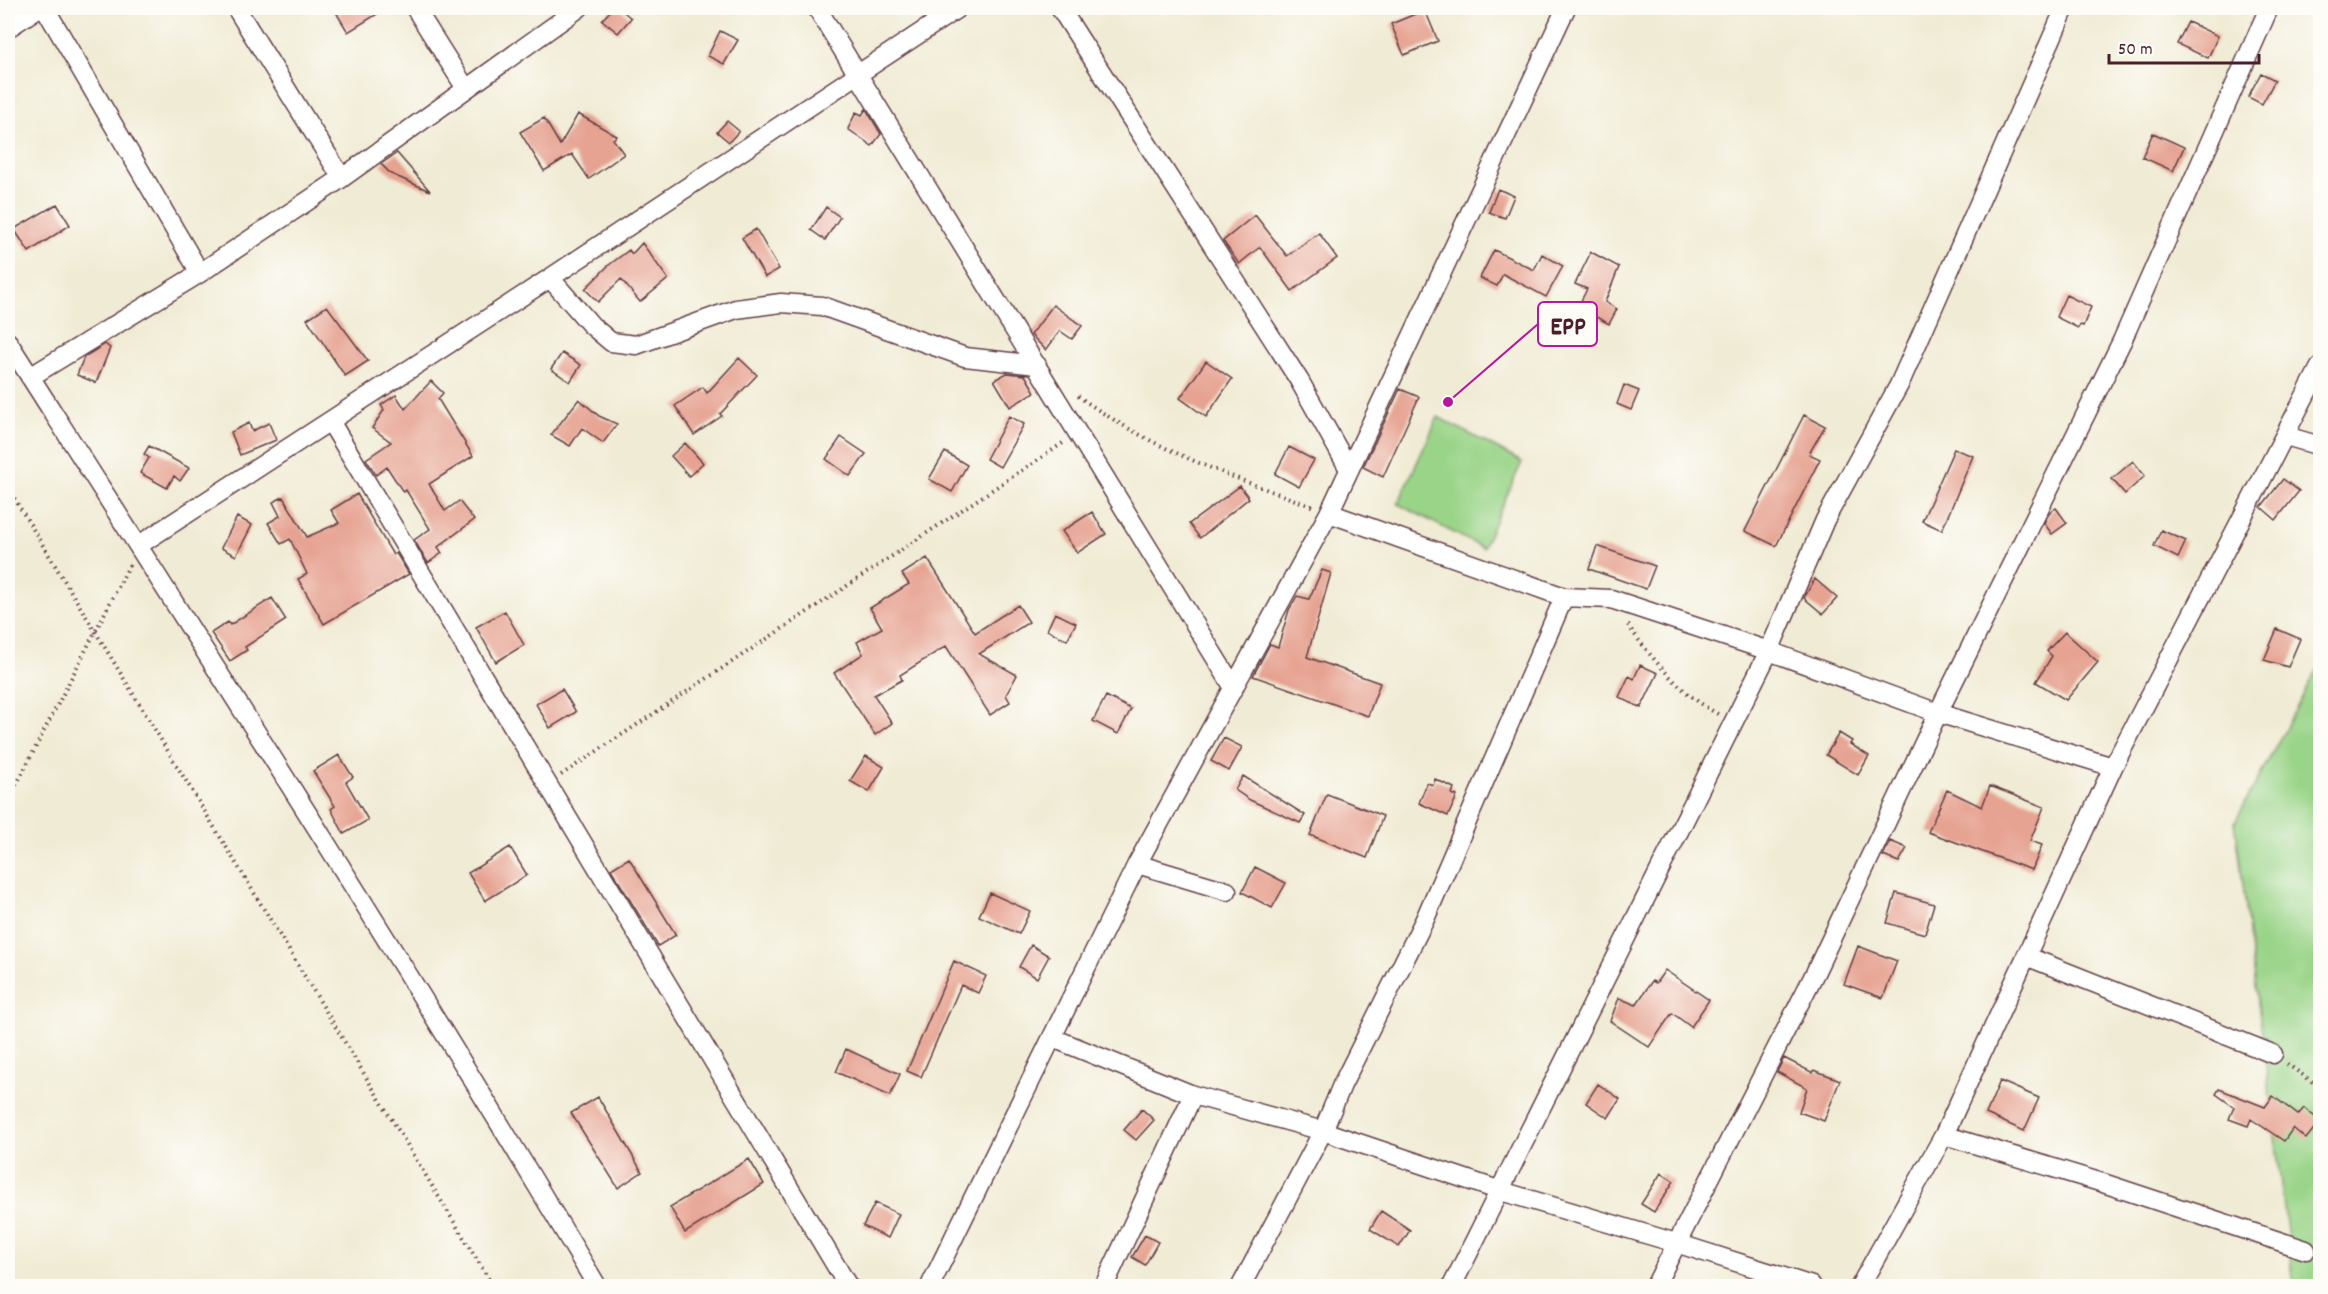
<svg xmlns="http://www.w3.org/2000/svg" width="2328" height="1294" viewBox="0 0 2328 1294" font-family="Dekko,sans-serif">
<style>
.green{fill:#9ad488;stroke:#727a5a;stroke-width:1.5}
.building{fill:#e6a392}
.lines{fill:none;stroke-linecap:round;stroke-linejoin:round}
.minor-casing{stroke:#633e44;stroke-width:21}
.path{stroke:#633e44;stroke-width:4;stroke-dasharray:1.5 4.5;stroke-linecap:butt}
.minor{stroke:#fff;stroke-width:18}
.leader{fill:none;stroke:#b5179e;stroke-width:2}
.callout-dot{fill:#b5179e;stroke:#fdfcf7;stroke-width:2}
.callout{fill:#fdfcf7;stroke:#b5179e;stroke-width:2}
.callout-label{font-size:26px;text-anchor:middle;font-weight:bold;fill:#4a1f2b}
</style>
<rect width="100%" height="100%" fill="#fdfcf7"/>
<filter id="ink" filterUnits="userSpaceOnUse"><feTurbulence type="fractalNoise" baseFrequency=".0167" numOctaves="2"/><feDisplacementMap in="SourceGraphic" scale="12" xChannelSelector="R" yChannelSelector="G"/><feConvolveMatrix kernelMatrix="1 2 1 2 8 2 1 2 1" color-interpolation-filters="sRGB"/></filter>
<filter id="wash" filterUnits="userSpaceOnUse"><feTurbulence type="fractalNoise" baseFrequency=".008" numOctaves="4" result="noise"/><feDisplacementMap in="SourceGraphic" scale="24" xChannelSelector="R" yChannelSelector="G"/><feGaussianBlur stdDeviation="1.35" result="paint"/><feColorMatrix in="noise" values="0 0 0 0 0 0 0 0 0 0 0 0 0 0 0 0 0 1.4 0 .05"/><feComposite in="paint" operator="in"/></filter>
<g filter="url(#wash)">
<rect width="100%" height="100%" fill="#f0ebd4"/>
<path class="green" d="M1438,417L1522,462L1483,548L1398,504Z
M2320,664V1286H2294L2235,822Z"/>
<g id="blocks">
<path class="building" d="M348,8H387L348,32L337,14Z
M613,8H619L631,18L618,33L602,20Z
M1425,10L1438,41L1404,55L1391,24Z
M2188,22L2218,36L2208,58L2177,44Z
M720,31L738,40L724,64L708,56Z
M2261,73L2275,80L2262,104L2248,97Z
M866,109L881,134L872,146L848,129L856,112L862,115Z
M578,114L617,136L613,139L624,154L589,179L572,154L544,171L520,132L544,118L560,145Z
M727,121L739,131L729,142L717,132Z
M2153,133L2184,147L2173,171L2142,157Z
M397,153L430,191L391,174L381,164Z
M1498,189L1514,196L1505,218L1489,212Z
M57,204L70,225L29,252L14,229Z
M826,207L840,217L825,240L811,230Z
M1255,215L1287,256L1319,233L1337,258L1292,291L1260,247L1239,264L1223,241Z
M756,229L779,269L765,277L742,238Z
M642,243L668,279L640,302L621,279L598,302L585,289L609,265L629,250L632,254Z
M1494,250L1534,270L1542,254L1563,266L1546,297L1503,274L1497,286L1480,278Z
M1591,252L1619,267L1605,302L1617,309L1609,324L1578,307L1587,289L1575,284Z
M2066,295L2091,307L2083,326L2080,325L2078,328L2056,317Z
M1053,305L1082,326L1072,339L1060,331L1046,350L1031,335Z
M327,306L368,361L345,376L307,319Z
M105,344L110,348L96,383L77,375L84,357Z
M562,353L581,365L570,382L551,369Z
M739,358L757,375L720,414L722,416L694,435L675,406L703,387L707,393Z
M1206,361L1232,379L1206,417L1180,398Z
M1007,373L1025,375L1035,392L1010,407L994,380Z
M431,381L443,393L438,399L473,456L429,484L445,511L459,501L474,520L438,547L442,553L428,563L414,540L430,529L406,490L403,492L387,467L376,475L366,459L391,442L372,428L384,410L381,405L396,395L405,409Z
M1624,385L1639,391L1631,410L1617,404Z
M1400,389L1419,397L1383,477L1363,467Z
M579,399L599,416L617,424L603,443L582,428L570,446L551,435Z
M1804,415L1825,426L1809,454L1820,459L1776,546L1745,531Z
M1009,416L1024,424L1000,467L986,459Z
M249,423L252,431L269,423L276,440L240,455L231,432Z
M841,437L866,454L850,476L826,459Z
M685,443L703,463L689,476L671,456Z
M149,446L189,468L180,481L174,476L167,488L140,473L149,458L144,454Z
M1289,447L1314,460L1299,487L1275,474Z
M1954,449L1973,456L1942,530L1922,521Z
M945,452L967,465L952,492L929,479Z
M2133,461L2145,476L2125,494L2112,479Z
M2283,479L2299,491L2276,520L2261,507Z
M1240,486L1249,498L1200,538L1189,524Z
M357,494L393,555L396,553L409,574L324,624L298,579L307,574L290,539L281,544L268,523L280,516L273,502L283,497L307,537L339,523L331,510Z
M2056,508L2067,523L2052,534L2044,523L2050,512Z
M1092,512L1106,534L1077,553L1062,531Z
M237,517L252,525L236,556L221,548Z
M2161,530L2186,541L2178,558L2154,546Z
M1597,546L1655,566L1646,589L1589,569Z
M927,558L975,633L1018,605L1029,622L979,654L1017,675L1006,695L1010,702L990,715L946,646L900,675L902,680L874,695L892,723L875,735L834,673L863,654L857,642L882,628L870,608L909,584L902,574Z
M1322,570L1331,573L1307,657L1380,683L1368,716L1253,676L1270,644L1278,647L1289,610L1297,596L1309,599Z
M1815,579L1837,598L1823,614L1804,598Z
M272,598L286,620L245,647L247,650L230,661L211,633L228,622L230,625Z
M505,611L524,645L496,662L476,627Z
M1055,613L1076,623L1067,640L1047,630Z
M2277,629L2300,639L2288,667L2264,660Z
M2065,632L2098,662L2066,700L2036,682L2052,656L2047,651Z
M1640,665L1658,673L1641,708L1619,697L1629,676L1634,679Z
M562,689L576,712L550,728L536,704Z
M1106,696L1131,709L1118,734L1093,721Z
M1839,733L1852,741L1850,744L1869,756L1858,775L1826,755Z
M1224,738L1242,747L1229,771L1211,761Z
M339,755L353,777L346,782L368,820L344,834L331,809L335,806L313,771Z
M866,756L884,767L869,792L850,781Z
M1243,776L1305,815L1300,823L1250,800L1235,790Z
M1435,779L1454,788L1452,794L1457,796L1448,816L1419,803L1427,783L1433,785Z
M1990,786L2044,807L2030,841L2042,845L2032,870L1928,832L1947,790L1982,807Z
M1327,794L1383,816L1367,858L1310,835Z
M1890,841L1907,848L1899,862L1883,856Z
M510,847L527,875L485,901L468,873Z
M629,858L676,935L658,946L611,869Z
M1255,867L1286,883L1272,908L1242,892Z
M990,893L1030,911L1019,934L979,916Z
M1896,893L1934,904L1925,934L1887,923Z
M1031,945L1049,956L1037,978L1019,967Z
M1858,946L1897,961L1883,998L1844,984Z
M954,961L986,976L978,993L961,985L921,1077L907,1071Z
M1665,970L1709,1000L1691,1027L1672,1013L1649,1047L1610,1021L1619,998L1636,1005L1652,981L1656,983Z
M846,1049L900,1074L890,1096L836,1072Z
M1784,1058L1813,1073L1814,1070L1840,1080L1824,1121L1799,1112L1807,1088L1777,1072Z
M2000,1081L2039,1098L2024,1131L1986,1114Z
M1598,1084L1620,1099L1608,1118L1586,1103Z
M2219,1089L2265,1107L2273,1096L2298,1115L2304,1108L2320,1121L2306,1139L2293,1128L2284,1141L2251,1119L2248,1126L2229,1119L2234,1107L2216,1094Z
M598,1097L642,1172L618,1188L571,1113Z
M1142,1109L1154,1120L1136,1140L1124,1130Z
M749,1159L764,1184L685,1233L670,1207Z
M1661,1173L1674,1181L1654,1212L1641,1204Z
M875,1203L899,1214L888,1238L863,1226Z
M1381,1211L1410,1230L1399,1247L1370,1229Z
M1145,1235L1158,1242L1145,1265L1132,1257Z"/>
</g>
</g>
<g filter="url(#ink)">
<use href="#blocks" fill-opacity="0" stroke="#633e44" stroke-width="1.5"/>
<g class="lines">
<defs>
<path id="minor" d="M45,8L200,273
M236,8L342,178
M415,8L465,87
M817,8L1234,688
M1060,8L1299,380L1349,469
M8,28L38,8
M550,278L591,325L611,342L636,345L736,309L781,303L822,306L965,357L1037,365
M8,342C207,654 408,967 597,1286
M30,377L200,273L342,178L579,8
M330,421L848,1286
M2286,436L2320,446
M1329,513L1564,597L1611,599L1769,651L1938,713L2113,767
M139,545L550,278L958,8
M1137,864L1227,891
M2026,956L2273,1054
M1053,1038L1193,1095L1323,1131L1501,1191L1676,1243L1812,1286
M1944,1135L2103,1183L2306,1250
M930,1286L1137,864L1329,513L1566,8
M1104,1286L1193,1095
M1241,1286L1323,1131L1342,1085L1425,919L1564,597
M1452,1286L1769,651L1825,520L1899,385L2065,8
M1655,1286L1815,973L1938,713L2122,341L2269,8
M1860,1286L1944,1135L2113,767L2320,367"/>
</defs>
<use href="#minor" class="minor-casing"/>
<path class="path" d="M1078,396C1156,452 1226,474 1314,507
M8,488L493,1286
M1628,625C1650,657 1683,696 1718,714
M561,775L1063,443
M8,801L130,564
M2287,1064L2320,1087"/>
<use href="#minor" class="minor"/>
</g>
</g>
<path class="leader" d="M1448 402L1538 324"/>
<circle class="callout-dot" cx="1448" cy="402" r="6"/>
<rect class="callout" x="1538" y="302" width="59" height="44" rx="6"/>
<g class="callout-label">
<text x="1568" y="334">EPP</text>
</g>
<rect width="2328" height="1294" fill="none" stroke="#fdfcf7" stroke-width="30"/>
<path d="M2109 54v9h150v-9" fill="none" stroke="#4a1f2b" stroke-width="3"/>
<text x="2118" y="54" font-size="18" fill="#4a1f2b" stroke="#fdfcf7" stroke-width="4.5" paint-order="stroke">50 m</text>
</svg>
